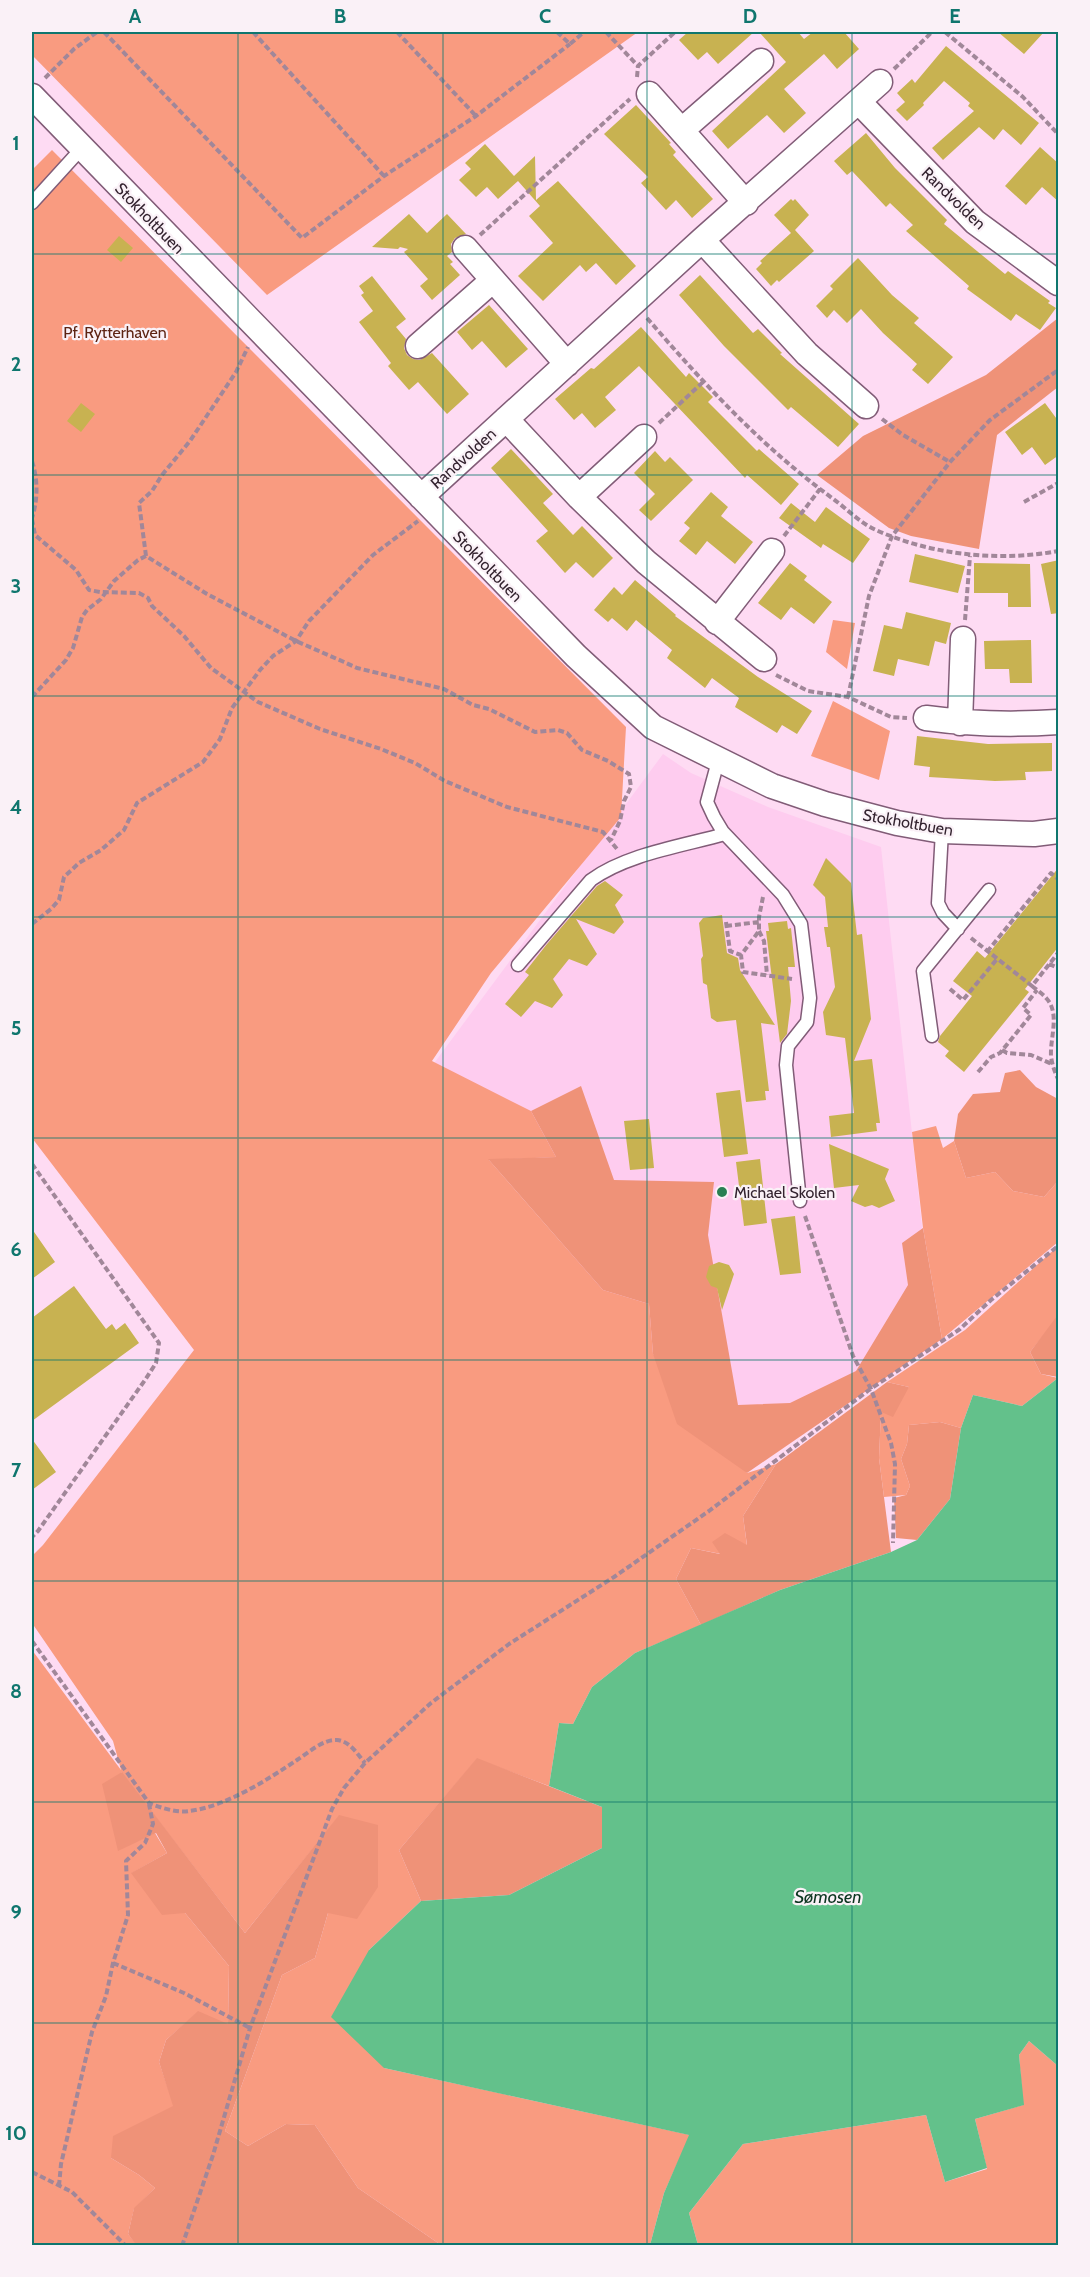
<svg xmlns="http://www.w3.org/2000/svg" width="1090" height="2277" viewBox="0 0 1090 2277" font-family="Cabin,sans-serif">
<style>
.built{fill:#feccef}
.green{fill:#f99b80}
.forest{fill:#ef9278}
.water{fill:#63c18b}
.building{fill:#c8b251}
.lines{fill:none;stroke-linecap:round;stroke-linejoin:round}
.lane-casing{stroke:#815c77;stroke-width:15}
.street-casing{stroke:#815c77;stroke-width:27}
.path{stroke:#a18799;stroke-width:4;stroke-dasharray:6 3;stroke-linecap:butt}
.lane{stroke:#fff;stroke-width:12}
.street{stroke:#fff;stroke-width:24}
.grid{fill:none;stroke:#0f766e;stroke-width:1.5;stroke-opacity:0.55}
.poi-dot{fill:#297f53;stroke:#faf1f7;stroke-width:2}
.labels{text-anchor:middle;stroke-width:4.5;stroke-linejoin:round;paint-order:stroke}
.street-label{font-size:16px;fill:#33232f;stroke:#faf1f7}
.park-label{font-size:16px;fill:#5d2312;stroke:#faf1f7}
.poi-label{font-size:16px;fill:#33232f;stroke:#faf1f7;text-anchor:start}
.water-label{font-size:18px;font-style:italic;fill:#0c3520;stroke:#faf1f7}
.neatline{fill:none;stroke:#0f766e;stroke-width:2}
.grid-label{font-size:20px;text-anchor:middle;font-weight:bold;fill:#0f766e}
</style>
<rect width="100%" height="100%" fill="#fedbf3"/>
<path class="built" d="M663,754L691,773L768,807L881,847L932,1318L732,1474L432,1066Z"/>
<path class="green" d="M32,32H638L267,295L32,55Z
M52,150L626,727L621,817L491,973L432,1061L531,1111L556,1157L489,1160L603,1290L649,1304L653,1354L747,1473L776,1464L743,1516L747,1546L721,1554L691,1548L676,1579L701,1625L635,1653L592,1687L573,1724L559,1723L549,1786L477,1759L399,1850L421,1901L369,1950L384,2068L690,2135L664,2193L650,2245H441L358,2188L315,2125L286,2124L248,2146L225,2131L282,1975L315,1958L328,1913L339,1816L245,1933L121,1772L118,1850L155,1833L167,1853L132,1873L185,1913L229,1966L228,2025L198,2012L166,2040L159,2062L174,2106L111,2158L139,2175L155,2188L134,2209L128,2234L137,2245H32V1650L121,1770L113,1741L32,1623V1556L43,1545L194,1350L32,1138V170Z
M833,620L855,623L847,669L826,652Z
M833,701L890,731L879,780L811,756Z
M936,1126L943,1148L954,1141L966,1178L995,1172L1013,1191L1044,1197L1058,1181V1242L942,1339L923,1228L912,1132Z
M1058,1246V1317L1030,1352L1041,1374L1058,1378L1022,1406L973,1395L961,1428L940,1422L909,1425L907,1444L901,1459L910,1486L906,1495L884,1497L879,1458L881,1411L909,1387L887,1382L965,1330Z
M1029,2041L1058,2066V2245H698L689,2213L743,2144L926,2115L945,2182L987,2169L975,2119L1023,2105L1019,2055Z"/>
<path class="forest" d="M1058,318V387L997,435L979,549L911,536L889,528L817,475L863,436L986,375Z
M1020,1070L1036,1087L1058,1099V1181L1044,1197L1013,1191L995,1172L966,1178L954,1141L958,1114L973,1094L1000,1092L1005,1073Z
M581,1086L614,1180L714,1182L708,1235L738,1405L790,1403L856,1371L908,1285L902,1243L923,1228L942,1339L747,1473L677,1424L653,1354L649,1304L603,1290L488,1159L556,1157L531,1111Z
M1057,1316L1058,1317V1377L1041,1374L1030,1352Z
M887,1382L909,1387L893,1417L881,1412L879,1458L891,1552L780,1590L701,1625L676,1579L691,1548L720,1554L712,1542L725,1533L747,1545L743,1516L776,1464Z
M940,1422L961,1428L950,1499L917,1540L896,1538L894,1498L906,1495L910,1486L901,1459L907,1444L909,1425Z
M477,1758L602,1807V1848L509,1895L421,1901L399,1850Z
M122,1772L245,1933L339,1815L378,1825V1887L357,1919L328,1913L315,1958L282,1975L225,2131L248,2146L286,2124L315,2125L358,2188L441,2245L137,2246L128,2234L134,2208L155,2188L139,2175L111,2158L113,2136L173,2106L159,2062L166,2040L198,2011L228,2024L229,1966L185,1913L162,1915L131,1873L167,1853L156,1833L118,1851L102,1784Z"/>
<path class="water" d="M1058,1378V2066L1029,2041L1019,2055L1024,2105L975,2119L987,2168L945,2182L926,2115L743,2144L689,2213L698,2245H650L664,2193L689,2135L384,2068L331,2017L369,1950L421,1901L509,1895L602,1848V1807L549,1786L559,1723L573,1724L592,1687L635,1653L780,1590L891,1552L917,1540L950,1499L961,1428L973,1395L1022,1406Z"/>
<path class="building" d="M688,32H754L718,64L707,52L698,60L679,40Z
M759,32H798L804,39L813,32H844L859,49L837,69L824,54L784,89L806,113L784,133L767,115L728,149L712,131L786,62Z
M998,32H1044L1024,54Z
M946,46L1039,123L1021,145L1003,129L994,140L979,127L943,160L932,148L974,111L968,106L970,103L944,81L923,103L924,105L907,121L896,110L905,102L897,93L912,79L915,83Z
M636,105L671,143L669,144L676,152L673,155L713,199L692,218L676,200L666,210L641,183L648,177L604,134Z
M866,133L895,168L947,220L944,224L1005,274L1008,271L1050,301L1048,303L1056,308L1040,330L1016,314L1011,321L967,289L969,286L906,231L913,225L890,203L886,207L852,171L847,175L834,161Z
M485,144L514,176L535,156L536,200L558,181L636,266L616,285L596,263L586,272L580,265L543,301L518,276L553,243L529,216L540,206L518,181L498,199L487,187L476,197L459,180L471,169L465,163Z
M1040,147L1059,164V202L1042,187L1026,205L1005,186Z
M791,199L793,201L795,199L809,215L795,230L814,251L779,282L777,280L771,286L756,269L762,263L760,261L791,233L774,215Z
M409,214L427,233L447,214L466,234L455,238L451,244L452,252L447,256L453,262L450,264L460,275L432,300L420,286L428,279L404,252L408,249L400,247L398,249L372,247Z
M119,236L133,248L121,262L107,250Z
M858,258L892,295L919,318L914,323L953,357L928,384L912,370L917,364L883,333L861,309L847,323L834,310L827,318L816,306L833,289L830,286Z
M700,275L753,333L758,329L782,353L780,354L859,424L838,447L791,407L788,410L724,346L679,295Z
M372,276L406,319L396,327L406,339L404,348L407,355L413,359L420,360L432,353L469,394L447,414L418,382L409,390L388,366L391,363L359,322L373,311L361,295L364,293L359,286Z
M489,305L528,349L506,368L482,341L472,350L457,332Z
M641,327L686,377L689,373L713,397L708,402L757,451L759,449L799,484L781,505L747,475L745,478L639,366L605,397L616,410L595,428L582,413L574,420L555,399L591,368L594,369Z
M81,403L95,414L81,432L67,421Z
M1045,403L1059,422V455L1045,465L1032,447L1022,455L1005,432Z
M511,449L553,494L543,503L573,535L582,526L613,558L593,578L576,562L565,573L536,541L548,531L491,468Z
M655,451L665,462L670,457L693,480L651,521L639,510L655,494L634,473Z
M711,492L728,507L721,516L753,542L735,564L707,541L696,555L679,541L690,528L684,523Z
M791,503L815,522L826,507L870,539L853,563L823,544L821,548L779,518Z
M915,554L965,566L958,593L909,582Z
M1059,560V613L1051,614L1041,564Z
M790,563L807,576L804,580L832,602L814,624L791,607L781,620L758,603Z
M974,563L1030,564L1031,607H1008V593H974Z
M635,580L676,615L675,616L758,677L812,711L797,734L782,725L777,733L735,707L739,698L712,678L705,688L667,658L672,650L636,620L627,631L612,618L608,622L594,610L614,587L622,595Z
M906,612L951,623L946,644L935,641L929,666L898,659L894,676L873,671L884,625L902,629Z
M1031,640L1032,683H1010L1009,669H985L984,641Z
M917,736L988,744L1052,743V771L1025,772L1026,780L995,781L929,777L930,767L914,765Z
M826,858L851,883L857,935L862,934L871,1019L854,1061L872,1059L880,1123H876L877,1131L831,1137L829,1116L854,1113L845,1038L826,1035L823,1012L835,987L830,947H827L824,927H828L825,897L813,885Z
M1059,867V946L1025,989L1029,992L964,1072L945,1056L949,1051L938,1042L940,1036L972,996L953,981L977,951L985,958Z
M605,881L623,895L615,905L624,922L614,934L576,919L597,954L587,966L569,959L553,979L563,995L552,1008L535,1001L521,1017L505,1004L529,975L525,972L547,944L597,886Z
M722,915L727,953L738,958L740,970L775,1025L761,1023L769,1091H765L766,1100L746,1102L736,1020L717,1022L711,1018L707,985L703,983L701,959L703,956L699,923L703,918Z
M787,921L788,929L791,928L795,967H788L791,1001L787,1034L780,1043L766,931H769L768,923Z
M740,1090L748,1154L724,1157L716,1093Z
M649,1119L654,1168L630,1170L624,1121Z
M829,1144L889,1169L885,1179L895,1201L879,1208L872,1205L865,1207L851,1201L859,1185L834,1188Z
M760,1159L767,1223L744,1226L736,1162Z
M795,1216L801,1273L780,1275L771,1219Z
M32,1229L55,1262L32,1279Z
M719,1262L729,1265L734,1274L722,1310L717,1288L711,1286L706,1277L709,1266Z
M74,1286L106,1329L112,1324L116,1330L125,1323L139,1343L32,1421V1318Z
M32,1439L56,1472L32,1490Z"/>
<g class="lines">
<defs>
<path id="lane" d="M32,203L82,148
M718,761L707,802L714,817L723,832L783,895L801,924L810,998L807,1022L788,1046L786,1065L800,1201
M942,831L938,903L943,913L958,929
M518,965L591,880C627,854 682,846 725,834
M932,1036L923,971L989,890"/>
<path id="street" d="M649,94L746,203
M32,96L576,656L653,727L772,786L825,804L897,823L942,831L1034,834L1058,831
M859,102L975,222L1058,283
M682,130L761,61
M702,240L807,354L866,406
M465,248L567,364
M418,346L493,280
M506,419L579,497L646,562L764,659
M421,497L702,240L880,82
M579,497L644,437
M717,622L772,551
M926,718C970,724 1014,725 1058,722
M960,723L963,639"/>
</defs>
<use href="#lane" class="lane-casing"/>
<use href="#street" class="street-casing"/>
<path class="path" d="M104,32L302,238L384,176L476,116L570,44
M253,32L384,176
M397,32L476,116
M557,32L570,44L584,32
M606,32L638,66
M945,32L1023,97L1058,134
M894,69L932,32
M637,77L638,66L675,32
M45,78L74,49L97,32
M480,235L630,99
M647,318C705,385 760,445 832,498C846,508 860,523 876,530C931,555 1000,562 1058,551
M882,419L903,435L950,462
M659,423L703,382
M32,461C38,480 38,499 32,518
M1024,502L1058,483
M32,519L35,535L76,570L89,590L100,592L139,593L148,598L152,606L184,636L211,668L258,702L320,729L381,749L415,763L445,781L507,807L603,832L617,849
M784,536L820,489
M146,556L139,503L152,491L162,475L190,441L236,372L248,347
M965,620L970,556
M776,675L808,691L848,697L891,717L907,718
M32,697L66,660L73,648L82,617L87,610L101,599L114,581L138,560L146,556L207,594L296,641L344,662L357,668L444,689L473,705L489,709L535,732L558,730L567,733L582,750L608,761L629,774L631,787L624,801L620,821L611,840
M848,697L869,596L892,536L950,462L990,420L1058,370
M763,897L759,917V931L741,955L743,972L792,979
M726,922L730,951L741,955
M32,924L51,909L59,900L64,877L79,863L101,850L124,830L137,803L203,762L220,739L232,708L260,670L273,656L296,641L309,621L373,555L418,521
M726,926L759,922
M759,931L764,941L767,975
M971,938L1032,986L1058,953
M987,952L1051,873L1058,879
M1049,964L1058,968
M1032,986C1037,990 1043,994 1047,999C1060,1014 1050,1038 1051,1056C1052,1065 1055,1072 1058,1079
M950,989L963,1000L997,959
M1002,1050L1007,1053L1031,1055L1052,1064
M978,1072L991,1057L1000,1053L1031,1015L1023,1008L1037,990
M32,1164L159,1343L156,1363L145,1380L38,1531L32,1537
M805,1216L853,1356L871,1389L891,1443L895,1464L893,1543
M32,1641L149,1803C161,1808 177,1813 189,1811C225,1807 267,1780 297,1760C308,1753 323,1739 337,1740C350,1741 358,1755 365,1763
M113,1963L184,1993L250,2028
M32,2172L72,2192L126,2246
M59,2186L61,2164L92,2032L106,1996L113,1963L128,1915L126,1861L145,1843L153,1824L149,1804
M182,2246L213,2155L250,2028L332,1809L344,1788L365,1763L431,1703L509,1644L614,1577L709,1511L869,1390L960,1329L991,1300L1058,1246"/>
<use href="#lane" class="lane"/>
<use href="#street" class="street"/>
</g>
<path class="grid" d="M238,32V2246M443,32V2246M647,32V2246M852,32V2246M32,254H1058M32,475H1058M32,696H1058M32,917H1058M32,1138H1058M32,1360H1058M32,1581H1058M32,1802H1058M32,2023H1058"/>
<circle class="poi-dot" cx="722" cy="1192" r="6"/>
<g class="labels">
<g class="street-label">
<text transform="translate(954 198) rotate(44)" y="6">Randvolden</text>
<text transform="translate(150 218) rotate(46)" y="6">Stokholtbuen</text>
<text transform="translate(463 458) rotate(-42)" y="6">Randvolden</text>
<text transform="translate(488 566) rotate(46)" y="6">Stokholtbuen</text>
<text transform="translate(908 822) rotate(10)" y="6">Stokholtbuen</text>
</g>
<g class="park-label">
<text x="115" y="338">Pf. Rytterhaven</text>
</g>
<g class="poi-label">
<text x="734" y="1198">Michael Skolen</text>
</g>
<g class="water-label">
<text x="828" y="1903">Sømosen</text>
</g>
</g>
<rect width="1090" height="2277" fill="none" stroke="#faf1f7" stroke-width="66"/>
<rect x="33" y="33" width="1024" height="2211" class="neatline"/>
<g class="grid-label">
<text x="135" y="23">A</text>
<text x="340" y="23">B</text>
<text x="545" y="23">C</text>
<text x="750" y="23">D</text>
<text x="955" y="23">E</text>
<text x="16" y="150">1</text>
<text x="16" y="371">2</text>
<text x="16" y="593">3</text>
<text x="16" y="814">4</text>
<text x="16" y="1035">5</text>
<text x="16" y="1256">6</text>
<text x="16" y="1477">7</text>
<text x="16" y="1698">8</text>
<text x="16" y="1919">9</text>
<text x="16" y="2140">10</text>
</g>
</svg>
